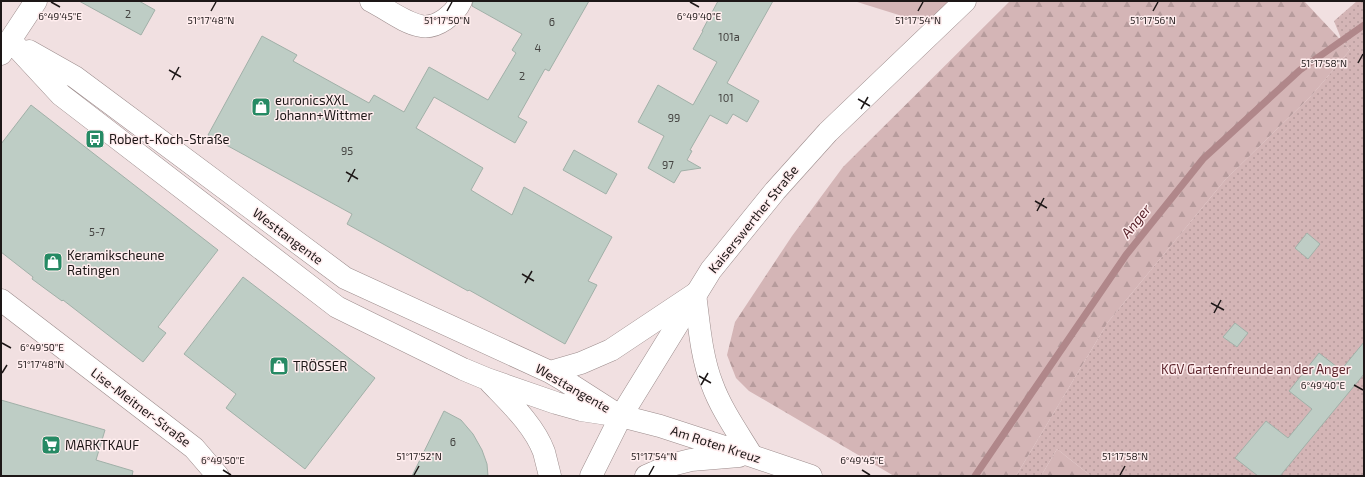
<svg xmlns="http://www.w3.org/2000/svg" width="1365" height="477" viewBox="0 0 1365 477" font-family="'Exo 2',sans-serif">
<style>
.grass{fill:url(#grass-dots)}
.forest{fill:url(#forest-firs)}
.park{fill:#d4b5b6}
.lines{fill:none;stroke-linecap:round;stroke-linejoin:round}
.stream{stroke:#b0878a;stroke-width:7}
.building{fill:#becdc5;stroke:#a1b0a8}
.minor-casing{stroke:#9c8c8c;stroke-width:23}
.major-casing{stroke:#9c8c8c;stroke-width:23}
.minor{stroke:#fff;stroke-width:22}
.major{stroke:#fff;stroke-width:22}
.ticks{fill:none;stroke:#1d1717;stroke-width:1.5}
.labels{text-anchor:middle;stroke-width:3;stroke-linejoin:round;paint-order:stroke}
.number-label{font-size:11px;fill:#454442}
.poi-label{font-size:13px;fill:#1d1717;stroke:#ffedee;text-anchor:start}
.street-label{font-size:13px;fill:#1d1717;stroke:#ffedee}
.park-label{font-size:13px;fill:#5f282f;stroke:#ffedee}
.water-label{font-size:14px;font-style:italic;fill:#59232a;stroke:#ffedee}
.ticks-label{font-size:10px;text-anchor:middle;fill:#1d1717;stroke:#ffedee;stroke-width:3;stroke-linejoin:round;paint-order:stroke}
</style>
<defs>
<pattern id="grass-dots" width="8" height="8" patternUnits="userSpaceOnUse"><rect width="8" height="8" fill="#d4b5b6"/><path d="M2 2h.1M6 6h.1" fill="none" stroke="#b69b9c" stroke-width="1.8" stroke-linecap="round"/></pattern>
<pattern id="forest-firs" width="22" height="20" patternUnits="userSpaceOnUse"><rect width="22" height="20" fill="#d4b5b6"/><path d="M5 1l3.5 6h-7zM16 11l3.5 6h-7z" fill="#b69b9c"/></pattern>
</defs>
<rect width="100%" height="100%" fill="#f1e0e1"/>
<path class="grass" d="M1357,1H1364V476H1091L1057,449L1041,476H1016L1108,322L1225,180L1312,95L1350,50L1342,41L1334,21Z"/>
<path class="forest" d="M1010,1H1304L1350,50L1312,95L1225,180L1108,322L1016,476H894L749,391L736,378L727,355L735,322L792,236L843,167Z
M1057,449L1091,476H1041Z"/>
<path class="park" d="M854,1H955L931,25Z"/>
<g class="lines">
<path class="stream" d="M975,476L1126,255L1203,159L1300,70L1364,25"/>
</g>
<path class="building" d="M79,1H139L155,10L141,35Z
M473,1H589L549,71L545,69L518,117L527,122L515,143L434,97L416,128L483,168L471,190L512,215L524,187L612,237L588,281L597,285L565,344L469,290L468,291L347,224L352,214L208,135L262,36L297,55L293,61L369,103L374,95L404,112L429,67L488,100L516,53L512,50L522,34L472,6Z
M718,1H773L727,83L759,101L747,122L733,114L727,124L710,115L690,150L692,151L687,160L701,168L681,171L674,183L648,168L664,136L638,122L658,85L693,105L717,62L693,49L703,31H702Z
M31,105L218,250L158,327L166,333L143,362L63,300L62,301L32,279L33,277L1,252V144Z
M574,150L617,174L606,194L563,170Z
M1307,233L1320,244L1308,259L1295,248Z
M243,277L375,378L305,469L226,408L236,394L184,354Z
M1235,323L1248,333L1237,347L1223,337Z
M1364,342V374L1280,476H1258L1235,458L1266,421L1288,438L1312,409L1289,391L1319,353L1341,370Z
M1,400L105,430L96,460L133,471L132,476H1Z
M444,411L461,420L473,434L482,450L487,464L488,476H412Z"/>
<g class="lines">
<defs>
<path id="minor" d="M371,1C387,9 404,23 421,26C437,29 455,14 461,1
M11,41L61,95L337,307L463,369L487,379L556,403L581,410L621,416L660,426L752,456L811,476
M29,51L75,77L345,278L550,372L562,379L615,413
M1,54L36,1
M1,300L194,448L218,476
M550,372L581,363L611,350L695,294C699,323 701,356 712,384C721,409 738,433 752,456
M490,382C510,403 534,425 544,452C546,460 548,468 550,476
M646,476L671,465L691,460L739,456"/>
<path id="major" d="M591,476L621,416L711,270L775,191L828,132L965,1"/>
</defs>
<use href="#minor" class="minor-casing"/>
<use href="#major" class="major-casing"/>
<use href="#minor" class="minor"/>
<use href="#major" class="major"/>
</g>
<path class="ticks" d="M51,2L60,7M690,2L699,7M211,11L216,2M447,11L452,2M918,11L923,2M1153,11L1158,2M1358,63L1363,54M169,70L181,77M172,80L179,67M858,99L870,106M861,109L868,97M346,172L358,179M348,182L355,169M1035,201L1047,208M1037,211L1044,198M522,274L534,281M525,283L532,271M1211,303L1224,310M1214,313L1221,300M2,343L11,348M2,373L7,365M699,376L711,383M701,385L708,373M1354,385L1363,390M223,470L231,475M862,470L870,475M414,475L419,466M649,475L654,466M1120,475L1125,466"/>
<defs>
<symbol id="shop-square" viewBox="-11 -11 22 22"><rect x="-9" y="-9" width="18" height="18" rx="4" fill="#268a64" stroke="#ffedee"/><path d="M-5-2.5h2.3a2.7 3.5 0 0 1 5.4 0H5L5.5 6h-11ZM-1.5-2.5h3a1.5 2.3 0 0 0-3 0Z" fill="#fff"/></symbol>
<symbol id="bus-square" viewBox="-11 -11 22 22"><rect x="-9" y="-9" width="18" height="18" rx="4" fill="#268a64" stroke="#ffedee"/><path d="M-5-6H5V4H4V6H2V4H-2V6H-4V4H-5ZM-3.5-4V0h7V-4ZM-3.5 1.2v1.5H-2V1.2ZM2 1.2v1.5H3.5V1.2Z" fill="#fff"/></symbol>
<symbol id="supermarket-square" viewBox="-11 -11 22 22"><rect x="-9" y="-9" width="18" height="18" rx="4" fill="#268a64" stroke="#ffedee"/><path d="M-6-5.5h2.5l.6 2H6L4.5 2H-2.5L-4.4-4H-6ZM-1.5 3.2a1.3 1.3 0 1 0 .1 0ZM3 3.2a1.3 1.3 0 1 0 .1 0Z" fill="#fff"/></symbol>
</defs>
<g fill-rule="evenodd">
<use href="#shop-square" x="250" y="96" width="22" height="22"/>
<use href="#bus-square" x="84" y="128" width="22" height="22"/>
<use href="#shop-square" x="42" y="251" width="22" height="22"/>
<use href="#shop-square" x="268" y="355" width="22" height="22"/>
<use href="#supermarket-square" x="40" y="434" width="22" height="22"/>
</g>
<g class="labels">
<g class="number-label">
<text x="128" y="18">2</text>
<text x="552" y="26">6</text>
<text x="729" y="41">101a</text>
<text x="538" y="52">4</text>
<text x="522" y="80">2</text>
<text x="726" y="102">101</text>
<text x="674" y="122">99</text>
<text x="347" y="155">95</text>
<text x="668" y="169">97</text>
<text x="97" y="236">5-7</text>
<text x="453" y="446">6</text>
</g>
<g class="poi-label">
<text x="275" y="105">euronicsXXL<tspan x="275" dy="15">Johann+Wittmer</tspan></text>
<text x="109" y="144">Robert-Koch-Straße</text>
<text x="67" y="260">Keramikscheune<tspan x="67" dy="15">Ratingen</tspan></text>
<text x="293" y="371">TRÖSSER</text>
<text x="65" y="450">MARKTKAUF</text>
</g>
<g class="street-label">
<text transform="translate(753 219) rotate(-51)" y="5">Kaiserswerther Straße</text>
<text transform="translate(288 236) rotate(37)" y="5">Westtangente</text>
<text transform="translate(573 388) rotate(30)" y="5">Westtangente</text>
<text transform="translate(141 407) rotate(37)" y="5">Lise-Meitner-Straße</text>
<text transform="translate(716 444) rotate(18)" y="5">Am Roten Kreuz</text>
</g>
<g class="park-label">
<text x="1256" y="374">KGV Gartenfreunde an der Anger</text>
</g>
<g class="water-label">
<text transform="translate(1136 221) rotate(-51)" y="5">Anger</text>
</g>
</g>
<g class="ticks-label">
<text x="60" y="20">6°49'45"E</text>
<text x="699" y="20">6°49'40"E</text>
<text x="211" y="24">51°17'48"N</text>
<text x="447" y="24">51°17'50"N</text>
<text x="918" y="24">51°17'54"N</text>
<text x="1153" y="24">51°17'56"N</text>
<text x="1324" y="67">51°17'58"N</text>
<text x="42" y="351">6°49'50"E</text>
<text x="41" y="368">51°17'48"N</text>
<text x="1323" y="389">6°49'40"E</text>
<text x="419" y="460">51°17'52"N</text>
<text x="654" y="460">51°17'54"N</text>
<text x="1125" y="460">51°17'58"N</text>
<text x="223" y="464">6°49'50"E</text>
<text x="862" y="464">6°49'45"E</text>
</g>
<rect width="1365" height="477" fill="none" stroke="#1d1717" stroke-width="4"/>
</svg>
